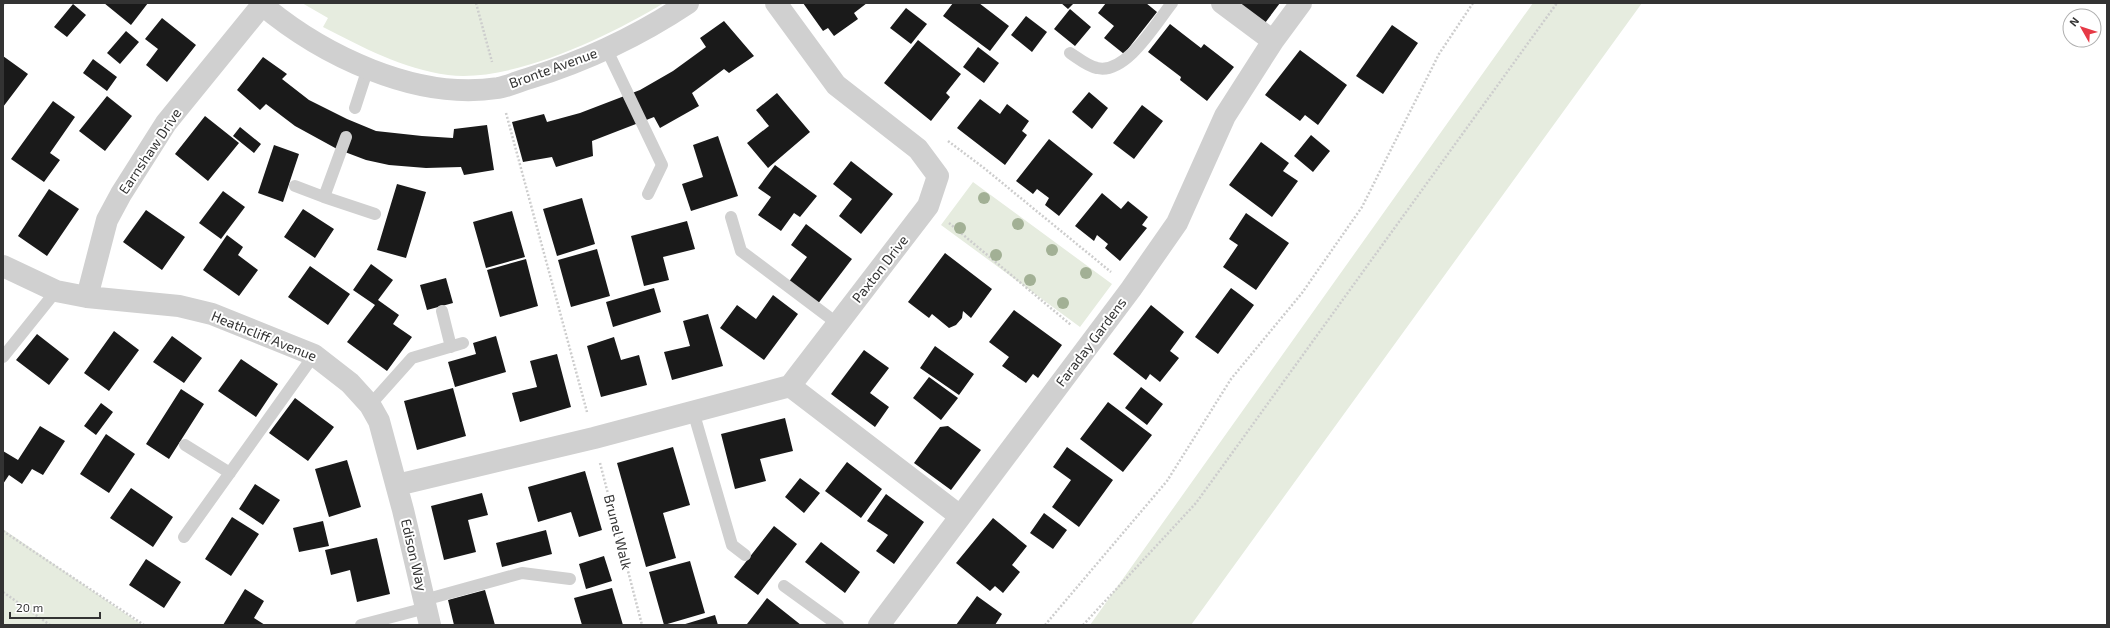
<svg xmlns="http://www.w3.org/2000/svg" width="2110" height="628" viewBox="0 0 2110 628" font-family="'Exo 2',sans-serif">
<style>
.green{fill:#e6ecdf}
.building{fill:#1a1a1a}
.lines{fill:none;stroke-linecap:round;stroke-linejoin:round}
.path{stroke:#cdcdcd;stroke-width:2.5;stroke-dasharray:2 2;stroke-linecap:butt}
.service{stroke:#d0d0d0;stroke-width:12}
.minor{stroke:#d0d0d0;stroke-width:22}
.tree{fill:#a2b095}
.labels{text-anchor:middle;stroke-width:4;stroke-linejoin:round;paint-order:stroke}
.street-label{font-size:14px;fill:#333;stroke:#fff}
</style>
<rect width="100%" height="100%" fill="#fff"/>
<path class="green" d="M302,3H664C609,36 513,83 448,75C403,69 362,47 323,27L328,18Z
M1533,3H1642L1191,625H1090Z
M973,182L1112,284L1080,327L941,225Z
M3,529L142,625H3Z"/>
<path class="building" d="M104,3H148L131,25Z
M803,3H867L854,13L858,19L834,36L828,28L823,31Z
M953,3H979L1009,26L990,51L943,16Z
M1061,3H1074L1068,9Z
M1106,3H1146L1157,12L1124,54L1104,38L1114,26L1098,13Z
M1238,3H1280L1265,23Z
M73,4L86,15L67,37L54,27Z
M906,8L927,24L911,44L890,28Z
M1070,9L1091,27L1075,46L1054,29Z
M1026,16L1047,32L1032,52L1011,35Z
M162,18L196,45L167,82L146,65L158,49L145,39Z
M724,21L754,56L729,73L724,69L692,93L699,106L660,128L654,117L592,141L593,156L556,167L552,157L523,162L512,122L544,114L547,122L580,113L640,90L673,71L706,47L700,38Z
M1170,24L1201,48L1204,44L1234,67L1207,101L1180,80L1181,77L1148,52Z
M1392,25L1418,43L1383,94L1356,76Z
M126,31L139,42L120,64L107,53Z
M918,40L961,74L946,93L950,97L931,121L884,83Z
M978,47L999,63L984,83L963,67Z
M1300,50L1347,85L1318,125L1305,115L1300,121L1265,95Z
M3,56L28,74L3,107Z
M263,57L287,74L282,79L309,100L347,119L376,131L422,136L453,138L454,129L487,125L494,170L464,175L461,167L426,168L389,165L366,160L337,149L295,126L266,104L260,110L237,90Z
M93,59L117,77L107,91L83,73Z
M1089,92L1108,108L1092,129L1072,112Z
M777,93L810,132L768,168L747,143L769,126L756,110Z
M107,96L132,116L105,151L79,131Z
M980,99L1000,114L1007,104L1029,121L1022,131L1027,135L1005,165L957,128Z
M53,101L75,117L50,153L60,160L44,182L11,159Z
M1142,105L1163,121L1134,159L1113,143Z
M205,116L239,143L208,181L175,154Z
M240,127L261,144L254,153L233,136Z
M1311,135L1330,151L1313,172L1294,156Z
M718,136L738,196L691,211L682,184L703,177L693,145Z
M1049,139L1093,174L1059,216L1045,205L1049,198L1037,189L1033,194L1016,181Z
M1261,142L1289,163L1283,171L1298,181L1272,217L1229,185Z
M274,145L299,154L283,202L258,193Z
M851,161L893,194L861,234L839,216L852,199L833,184Z
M775,165L817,196L800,217L794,213L781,231L758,215L771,197L758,188Z
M397,184L426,192L406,258L377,250Z
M49,189L79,209L47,256L18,236Z
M223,191L245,207L221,239L199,223Z
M1102,193L1121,209L1128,201L1148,217L1142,225L1147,228L1120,261L1105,248L1108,244L1097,235L1094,241L1075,226Z
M582,198L595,244L557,256L543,209Z
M303,209L334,229L315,258L284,237Z
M146,210L185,237L162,270L123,242Z
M512,211L525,257L486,268L473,222Z
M1246,213L1289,243L1256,290L1223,267L1238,245L1229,239Z
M687,221L695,249L663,257L669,280L644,286L631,236Z
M806,224L852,259L817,305L788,283L807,257L791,245Z
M227,235L243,247L238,255L258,270L239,296L203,270Z
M597,249L610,296L571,307L558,260Z
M945,253L992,289L971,318L963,311L962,318L956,325L949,328L932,314L929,318L908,302Z
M526,259L538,306L500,317L487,270Z
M371,264L393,280L378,300L399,315L393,324L412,337L387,371L347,342L375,305L353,290Z
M310,266L350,294L328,325L288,297Z
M446,278L453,303L427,310L420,285Z
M654,288L661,312L613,327L606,302Z
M1231,288L1254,305L1218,354L1195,337Z
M773,295L798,314L764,360L720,328L737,305L756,319Z
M1151,305L1184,332L1170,351L1179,358L1160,382L1150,374L1146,380L1113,354Z
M1014,310L1062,345L1038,378L1033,374L1026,383L1002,366L1009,357L989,342Z
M708,314L723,366L672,380L664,352L690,346L683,321Z
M114,331L139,350L109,391L84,373Z
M37,334L69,359L49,385L16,360Z
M172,336L202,358L184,383L153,362Z
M496,336L506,372L455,387L448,362L476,354L473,343Z
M614,337L621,360L639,355L647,385L601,397L587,346Z
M935,346L974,374L959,395L920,368Z
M864,350L889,368L870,393L889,407L875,427L831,394Z
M557,354L571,407L520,422L512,393L537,387L530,361Z
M241,359L278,384L256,417L218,391Z
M929,377L958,398L941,420L913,398Z
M1141,387L1163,404L1147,425L1125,408Z
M453,388L466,436L417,450L404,401Z
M181,389L204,404L169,459L146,444Z
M295,398L334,427L308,461L269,433Z
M1108,402L1152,435L1123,472L1080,439Z
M101,403L113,412L96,435L84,426Z
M785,418L793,451L760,459L766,481L735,489L721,434Z
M40,426L65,441L43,475L32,469L22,484L9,475L3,484V451L18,460Z
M948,426L981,450L951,490L914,463L940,427Z
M106,434L135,454L109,493L80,474Z
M673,447L690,505L663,513L676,558L646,567L617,463Z
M1067,447L1113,480L1079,527L1052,507L1071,480L1053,467Z
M347,460L361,507L329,517L315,469Z
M847,462L882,489L861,518L825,491Z
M585,471L602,530L579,537L571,512L538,522L528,487Z
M800,478L820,493L804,513L785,497Z
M255,484L280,500L263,525L239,509Z
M131,488L173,517L153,547L110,518Z
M482,493L488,515L468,520L476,552L444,560L431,506Z
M886,494L924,522L894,564L876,551L888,535L867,521Z
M1044,513L1067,530L1053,549L1030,533Z
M232,517L259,534L231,576L205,559Z
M993,518L1027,546L1012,565L1020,572L1003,593L995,586L990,591L956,563Z
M323,521L329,546L299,552L293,528Z
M774,526L797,544L758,595L734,577Z
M546,530L552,554L502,567L496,543Z
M377,538L390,594L357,602L350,570L331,575L325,550Z
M821,542L860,572L845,593L805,562Z
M604,556L612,581L586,589L579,564Z
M146,559L181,582L164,608L129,585Z
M690,561L705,613L664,625L649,572Z
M612,588L623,625H582L574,598Z
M245,589L264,601L254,618L265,625H223Z
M485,590L495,625H454L448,600Z
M977,596L1002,614L995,625H956Z
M767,598L801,625L747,624Z
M715,615L718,625H682Z"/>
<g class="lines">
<path class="path" d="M476,3L492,62
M3,5L4,3
M506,113L587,412
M948,141L984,168L1111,272
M949,223L1071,325
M600,463L642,625
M3,531L144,625
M3,592L50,625
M1045,625L1167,481L1231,379L1302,293L1362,207L1439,54L1473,3
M1083,625L1196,503L1557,3"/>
<path class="service" d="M606,48L662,165L648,194
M1070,53C1078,58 1087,66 1097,68C1126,75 1156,23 1172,3
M355,108L368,68
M346,137L324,197L375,214
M295,186L324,197
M731,217L741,251L838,324
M442,311L451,347
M3,357L56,291
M370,405L412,358L463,343
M693,411L732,545L745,555
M185,445L230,473
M184,537L314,355
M784,586L838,625
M424,600L522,573L570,579
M361,625L426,608"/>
<path class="minor" d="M260,3C321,55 416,101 498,88C509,86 520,81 530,78C585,61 640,35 688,3
M1222,3L1273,41
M3,266L56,291L87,297L179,306L212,314L314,355L350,383L370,405L379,421L403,510L430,625
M87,297L107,220L121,194L166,123L262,5
M790,386L960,516
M397,485L594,438L790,386L928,206L938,176L918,149L836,85L776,3
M879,625L1131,289L1177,223L1225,116L1273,41L1301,3"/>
</g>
<g class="tree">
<circle cx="984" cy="198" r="6"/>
<circle cx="1018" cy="224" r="6"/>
<circle cx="960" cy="228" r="6"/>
<circle cx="1052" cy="250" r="6"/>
<circle cx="996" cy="255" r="6"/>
<circle cx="1086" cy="273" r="6"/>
<circle cx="1030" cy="280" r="6"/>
<circle cx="1063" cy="303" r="6"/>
</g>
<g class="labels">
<g class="street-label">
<text transform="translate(553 68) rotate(-20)" y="5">Bronte Avenue</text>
<text transform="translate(150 151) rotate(-56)" y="5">Earnshaw Drive</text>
<text transform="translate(880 269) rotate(-52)" y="5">Paxton Drive</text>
<text transform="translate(264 336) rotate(22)" y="5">Heathcliff Avenue</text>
<text transform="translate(1091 342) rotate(-53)" y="5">Faraday Gardens</text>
<text transform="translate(618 532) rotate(76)" y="5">Brunel Walk</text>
<text transform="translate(414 555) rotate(77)" y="5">Edison Way</text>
</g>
</g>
<rect width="2110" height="628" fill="none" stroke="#333333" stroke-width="8"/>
<g transform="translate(2082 28) rotate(309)"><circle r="19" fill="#ffffff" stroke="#adadad"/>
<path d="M0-3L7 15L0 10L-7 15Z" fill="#e63946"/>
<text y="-6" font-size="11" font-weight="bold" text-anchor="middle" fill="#333333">N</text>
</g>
<path d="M10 612v6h90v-6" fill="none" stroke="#333333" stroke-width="2"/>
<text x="16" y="612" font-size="12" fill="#333333" stroke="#ffffff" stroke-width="3" paint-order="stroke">20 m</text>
</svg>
